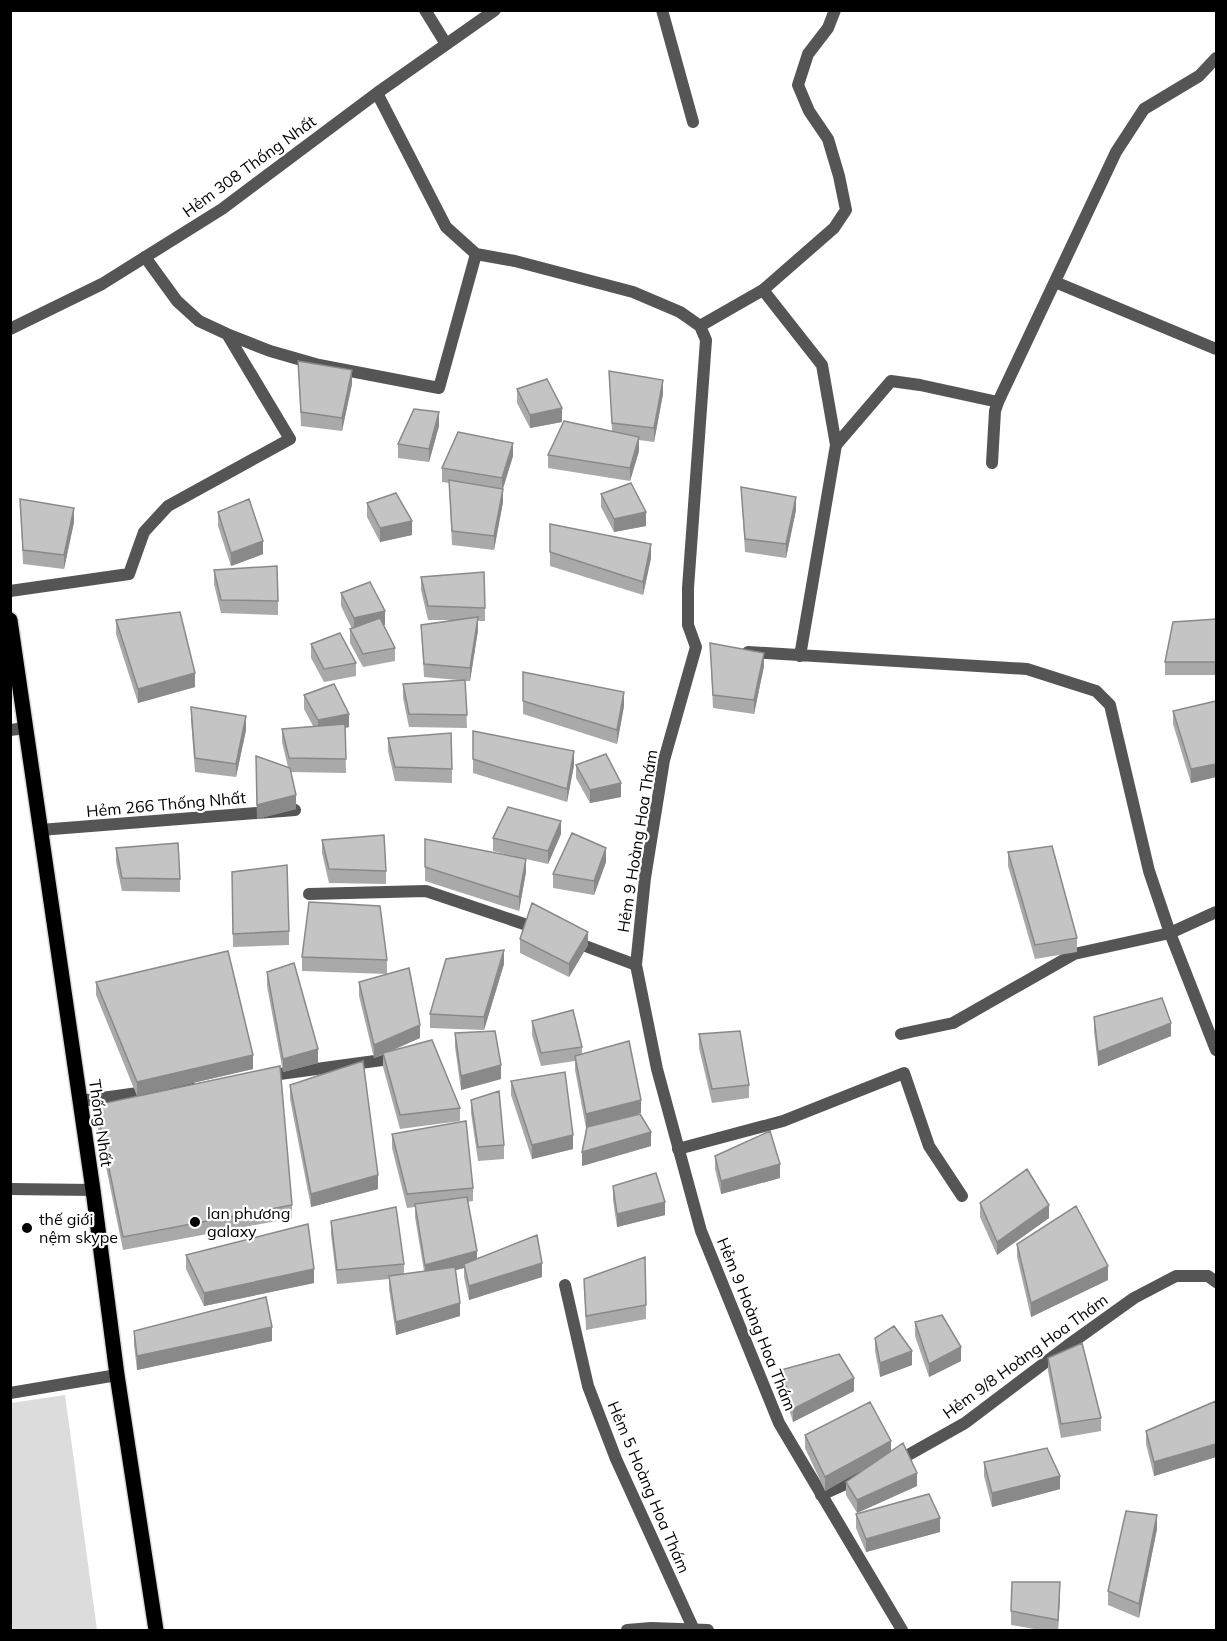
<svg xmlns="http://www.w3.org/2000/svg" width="1227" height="1641" viewBox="0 0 1227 1641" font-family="Mulish,sans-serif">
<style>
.green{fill:#dcdcdc}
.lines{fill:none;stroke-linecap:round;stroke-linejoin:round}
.primary-casing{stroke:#dbdbdb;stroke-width:18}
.lane{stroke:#555;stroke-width:12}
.street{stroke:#555;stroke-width:12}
.primary{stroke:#000;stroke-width:15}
.wall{fill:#a9a9a9}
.shaded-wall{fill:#898989}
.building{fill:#c4c4c4;stroke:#898989;stroke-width:1.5}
.poi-dot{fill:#000;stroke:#fff;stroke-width:2}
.labels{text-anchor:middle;stroke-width:4.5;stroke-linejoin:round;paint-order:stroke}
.street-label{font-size:16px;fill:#000;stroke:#fff}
.poi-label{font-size:16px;fill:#000;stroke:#fff;text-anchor:start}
</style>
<rect width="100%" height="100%" fill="#fff"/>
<path class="green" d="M65,1395L97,1630H11V1403Z"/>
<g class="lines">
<defs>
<path id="primary" d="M10,620L93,1190L117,1375L156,1630"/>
</defs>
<use href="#primary" class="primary-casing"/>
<path class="lane" d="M662,10L693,122
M145,257L177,301L199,321L227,334L270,351L319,365L439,388L476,254
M763,290L822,365L836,445
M836,445L891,381L920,385L998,402
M10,591L129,574L144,532L168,506L290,439L227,334
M10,730L26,728
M40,830L295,810
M309,894L426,891L539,929
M572,941L636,965
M901,1034L953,1023L1074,954L1170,933L1216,912
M265,1076L397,1058
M80,1101L189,1086
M678,1149L783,1121L904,1073L929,1146L962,1196
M10,1189L93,1190
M565,1285L588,1386L616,1459L694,1630
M894,1463L965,1423L1067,1346L1134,1298L1176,1276H1208L1216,1282
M821,1495L861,1477"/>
<path class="street" d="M425,10L446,44
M377,93L446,227L476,254L515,261L633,292L680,312L700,326L706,340L688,588V625L696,647L664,760L645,878L636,965L657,1069L701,1231L779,1423L902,1630
M1055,282L1216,349
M700,326L763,290L834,228L846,210L839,176L828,139L809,111L798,85L808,54L828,28L835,10
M10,329L102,284L222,209L377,93L495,10
M992,463L995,411L998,402L1116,152L1144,109L1199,76L1216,58
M748,652L1027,669L1096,691L1110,705L1149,871L1170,933L1216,1050
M800,656L836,445
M10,1393L117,1375
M627,1630L651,1628L708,1630"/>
<use href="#primary" class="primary"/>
</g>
<path class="wall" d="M298,361L352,384L342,431L301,426Z
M609,371L663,394L654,442L639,440V451L630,481L548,468V455L612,431Z
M517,389L562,422L530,428L517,403Z
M439,426L429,462L398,458V444Z
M513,456L503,489V502L494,550L452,545L449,483L442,482V468Z
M741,487L796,510L786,558L745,552Z
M601,494L646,526L614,532L601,507Z
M20,499L74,522L64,569L23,564Z
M367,503L412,535L380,542L367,517Z
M218,512L263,554L231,566L218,526Z
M550,524L651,558L643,595L550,566Z
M214,570L278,601V615L221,613L214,584Z
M421,577L485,608V621H478V630L470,681H465L467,728L409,727L403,698V684L458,680L424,677L421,625L453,620H428L421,590Z
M341,593L385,625H383L395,648V661L363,667L350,643V629H352L341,606Z
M1216,619V675H1165V662Z
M116,620L195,687L138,703L116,634Z
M710,643L764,666L754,714L713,708Z
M311,644L356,663V676L324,682L311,658Z
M523,672L624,706L617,744L523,714Z
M304,695L349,727L345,728L346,773L291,772L296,809L257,819L256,769L288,767L282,742V729L313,726L304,709Z
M1216,701V777L1191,783L1173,724V711Z
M191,707L246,730L236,777L195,772L191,720Z
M473,731L574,765L567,802L473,773Z
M388,738L452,769V783L395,781L388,751Z
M576,765L621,797L590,803L576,778Z
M561,834L548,864L526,859V872L519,911L425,881V839L517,857L493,851V838Z
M322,840L386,871V884L329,883L322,853Z
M116,848L180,879V892L122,891L116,862Z
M1008,852L1077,938V952L1035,959L1008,866Z
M606,862L594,895L553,888V874Z
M232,872L289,931V945L233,947Z
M1216,905V925L1215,920V906Z
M520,939L588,945L569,977L520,953Z
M302,957L387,960V974L302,971Z
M504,964L484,1030L430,1028V1014Z
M267,972L318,1063L283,1072L267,986Z
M96,982L253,1069L137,1096L96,995Z
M359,982L420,1038L391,1051L460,1108V1121L400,1129L383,1067V1055L374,1058L359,996Z
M1094,1017L1171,1036L1098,1066L1094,1031Z
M532,1021L582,1047V1054L641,1113L637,1114L651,1146L582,1166L586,1128L575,1070V1061L541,1066L532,1035Z
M455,1033L501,1079L461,1090L455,1047Z
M699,1034L749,1085V1098L712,1103L699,1048Z
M511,1081L573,1149L532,1159L511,1095Z
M290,1085L378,1189L311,1207L290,1099Z
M471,1100L504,1145V1159L478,1161L471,1113Z
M96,1105L292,1205V1218L123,1250L96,1118Z
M392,1134L473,1188V1201L467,1202L477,1259L542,1277L469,1300L464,1277V1268L456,1270L460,1316L396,1335L389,1289V1279L337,1284L331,1234V1221L404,1264V1274L424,1271L415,1217V1207L407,1208L392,1148Z
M715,1156L780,1178L721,1194L715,1169Z
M613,1186L665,1215L617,1227L613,1200Z
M980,1203L1049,1218L997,1255L980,1217Z
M1017,1244L1108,1280L1031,1317L1017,1257Z
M186,1255L314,1283L204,1306L186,1269Z
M584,1279L646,1305V1319L586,1330Z
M915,1322L961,1361L929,1377L915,1336Z
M134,1331L272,1341L137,1370L134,1345Z
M875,1338L912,1365L880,1377L875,1351Z
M1048,1358L1101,1418V1431L1061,1438L1048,1371Z
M781,1370L854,1391L793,1422L781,1383Z
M1216,1401V1457L1154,1476L1146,1444V1431Z
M805,1435L891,1451L917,1486L857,1513L846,1495V1482L867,1467L825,1491L805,1448Z
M984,1462L1060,1489L992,1507L984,1476Z
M856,1514L940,1532L866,1552L856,1528Z
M1157,1529L1139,1618L1108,1605V1591Z
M1060,1595L1058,1630H1040L1011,1625V1611Z"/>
<path class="shaded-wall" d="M352,370V384L342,431V418Z
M663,380V394L654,442V428Z
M562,408V422L530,428V415Z
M439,412V426L429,462V449Z
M639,437V451L630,481V468Z
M513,443V456L502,491V478Z
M503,489V502L494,550V536Z
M796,497V510L786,558V544Z
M74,508V522L64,569V555Z
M646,512V526L614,532V519Z
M412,521V535L380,542V528Z
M263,541V554L231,566V553Z
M651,544V558L643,595V582Z
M385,611V625L354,632V618Z
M478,617V630L470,681V668Z
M764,653V666L754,714V700Z
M195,673V687L138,703V689Z
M624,692V706L617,744V730Z
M349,714V727L318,734V720Z
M246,716V730L236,777V764Z
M574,751V765L567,802V789Z
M1216,764V777L1191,783V769Z
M621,783V797L590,803V790Z
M296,795V809L257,819V805Z
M561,821V834L548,864V851Z
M606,848V862L594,895V881Z
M526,859V872L519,911V897Z
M588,932V945L569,977V964Z
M504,950V964L484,1030V1017Z
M1171,1023V1036L1098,1066V1052Z
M420,1025V1038L374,1058V1045Z
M318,1049V1063L283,1072V1059Z
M253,1055V1069L137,1096V1082Z
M501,1065V1079L461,1090V1076Z
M641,1100V1113L586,1128V1114Z
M651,1132V1146L582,1166V1152Z
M573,1135V1149L532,1159V1145Z
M780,1164V1178L721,1194V1181Z
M378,1175V1189L311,1207V1194Z
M665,1202V1215L617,1227V1214Z
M1049,1205V1218L997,1255V1242Z
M477,1251V1265L464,1264V1268L425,1278V1265Z
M542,1263V1277L469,1300V1286Z
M1108,1266V1280L1031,1317V1303Z
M314,1269V1283L204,1306V1293Z
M460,1303V1316L396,1335V1322Z
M272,1327V1341L137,1370V1356Z
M961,1347V1361L929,1377V1364Z
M912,1351V1365L880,1377V1363Z
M854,1378V1391L793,1422V1409Z
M891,1441V1454L825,1491V1477Z
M1216,1444V1457L1154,1476V1462Z
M917,1473V1486L857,1513V1500Z
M1060,1476V1489L992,1507V1493Z
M1157,1515V1529L1139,1618V1604Z
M940,1518V1532L866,1552V1539Z
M1060,1582V1595L1058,1630V1620Z"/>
<path class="building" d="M298,361L352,370L342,418L301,412Z
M609,371L663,380L654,428L612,423Z
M547,379L562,408L530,415L517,389Z
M414,409L439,412L429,449L398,444Z
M564,421L639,437L630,468L548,455Z
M458,432L513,443L502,478L442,468Z
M449,480L503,489L494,536L452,531Z
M631,483L646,512L614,519L601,494Z
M741,487L796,497L786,544L745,539Z
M396,493L412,521L380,528L367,503Z
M20,499L74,508L64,555L23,550Z
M249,499L263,541L231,553L218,512Z
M550,524L651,544L643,582L550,552Z
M277,566L278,601L221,600L214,570Z
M484,572L485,608L428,606L421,577Z
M370,582L385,611L354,618L341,593Z
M180,612L195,673L138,689L116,620Z
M478,617L470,668L424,664L421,625Z
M380,618L395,648L363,654L350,629Z
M1216,619V662H1165L1173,622Z
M340,633L356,663L324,669L311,644Z
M710,643L764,653L754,700L713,695Z
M523,672L624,692L617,730L523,701Z
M465,680L467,715L409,714L403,684Z
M334,684L349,714L318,720L304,695Z
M1216,701V764L1191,769L1173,711Z
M191,707L246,716L236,764L195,758Z
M345,724L346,759L289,758L282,729Z
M473,731L574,751L567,789L473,759Z
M451,733L452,769L395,767L388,738Z
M606,754L621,783L590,790L576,765Z
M256,756L290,768L296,795L257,805Z
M508,807L561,821L548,851L493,838Z
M572,833L606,848L594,881L553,874Z
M384,835L386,871L329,869L322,840Z
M425,839L526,859L519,897L425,867Z
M178,843L180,879L122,878L116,848Z
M1052,846L1077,938L1035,945L1008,852Z
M287,865L289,931L233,934L232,872Z
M309,902L380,906L387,960L302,957Z
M532,903L588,932L569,964L520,939Z
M504,950L484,1017L430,1014L446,959Z
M228,951L253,1055L137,1082L96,982Z
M294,963L318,1049L283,1059L267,972Z
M409,968L420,1025L374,1045L359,982Z
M1162,998L1171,1023L1098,1052L1094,1017Z
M573,1010L582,1047L541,1053L532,1021Z
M495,1031L501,1065L461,1076L455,1033Z
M740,1031L749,1085L712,1089L699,1034Z
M432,1040L460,1108L400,1115L383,1053Z
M629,1041L641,1100L586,1114L575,1056Z
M363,1061L378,1175L311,1194L290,1085Z
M280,1066L292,1205L123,1237L96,1105Z
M565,1072L573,1135L532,1145L511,1081Z
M499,1091L504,1145L478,1147L471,1100Z
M640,1114L651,1132L582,1152L587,1127Z
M466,1121L473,1188L407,1194L392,1134Z
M770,1131L780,1164L721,1181L715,1156Z
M1027,1169L1049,1205L997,1242L980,1203Z
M656,1173L665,1202L617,1214L613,1186Z
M467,1197L477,1251L425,1265L415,1204Z
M1076,1206L1108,1266L1031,1303L1017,1244Z
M396,1207L404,1264L337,1270L331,1221Z
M308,1224L314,1269L204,1293L186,1255Z
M537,1235L542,1263L469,1286L464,1264Z
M645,1257L646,1305L586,1316L584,1279Z
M455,1267L460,1303L396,1322L389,1276Z
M266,1297L272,1327L137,1356L134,1331Z
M942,1315L961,1347L929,1364L915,1322Z
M894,1326L912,1351L880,1363L875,1338Z
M1082,1343L1101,1418L1061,1424L1048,1358Z
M839,1354L854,1378L793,1409L781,1370Z
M1216,1401V1444L1154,1462L1146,1431Z
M870,1402L891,1441L825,1477L805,1435Z
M903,1443L917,1473L857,1500L846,1482Z
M1047,1448L1060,1476L992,1493L984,1462Z
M929,1494L940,1518L866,1539L856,1514Z
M1126,1511L1157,1515L1139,1604L1108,1591Z
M1012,1582H1060L1058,1620L1011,1611Z"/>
<g class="poi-dot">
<circle cx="195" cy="1222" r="6"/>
<circle cx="27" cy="1228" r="6"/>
</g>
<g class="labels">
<g class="street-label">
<text transform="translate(249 166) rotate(-36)" y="6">Hẻm 308 Thống Nhất</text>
<text transform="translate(166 804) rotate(-5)" y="6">Hẻm 266 Thống Nhất</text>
<text transform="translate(637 841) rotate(-81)" y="6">Hẻm 9 Hoàng Hoa Thám</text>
<text transform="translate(101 1123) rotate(82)" y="6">Thống Nhất</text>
<text transform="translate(757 1324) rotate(68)" y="6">Hẻm 9 Hoàng Hoa Thám</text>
<text transform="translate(1025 1356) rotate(-36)" y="6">Hẻm 9/8 Hoàng Hoa Thám</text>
<text transform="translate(649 1487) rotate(67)" y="6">Hẻm 5 Hoàng Hoa Thám</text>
</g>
<g class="poi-label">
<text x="207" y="1219">lan phương<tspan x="207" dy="18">galaxy</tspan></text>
<text x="39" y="1225">thế giới<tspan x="39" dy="18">nệm skype</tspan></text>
</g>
</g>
<rect width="1227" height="1641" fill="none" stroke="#000000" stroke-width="24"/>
</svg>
